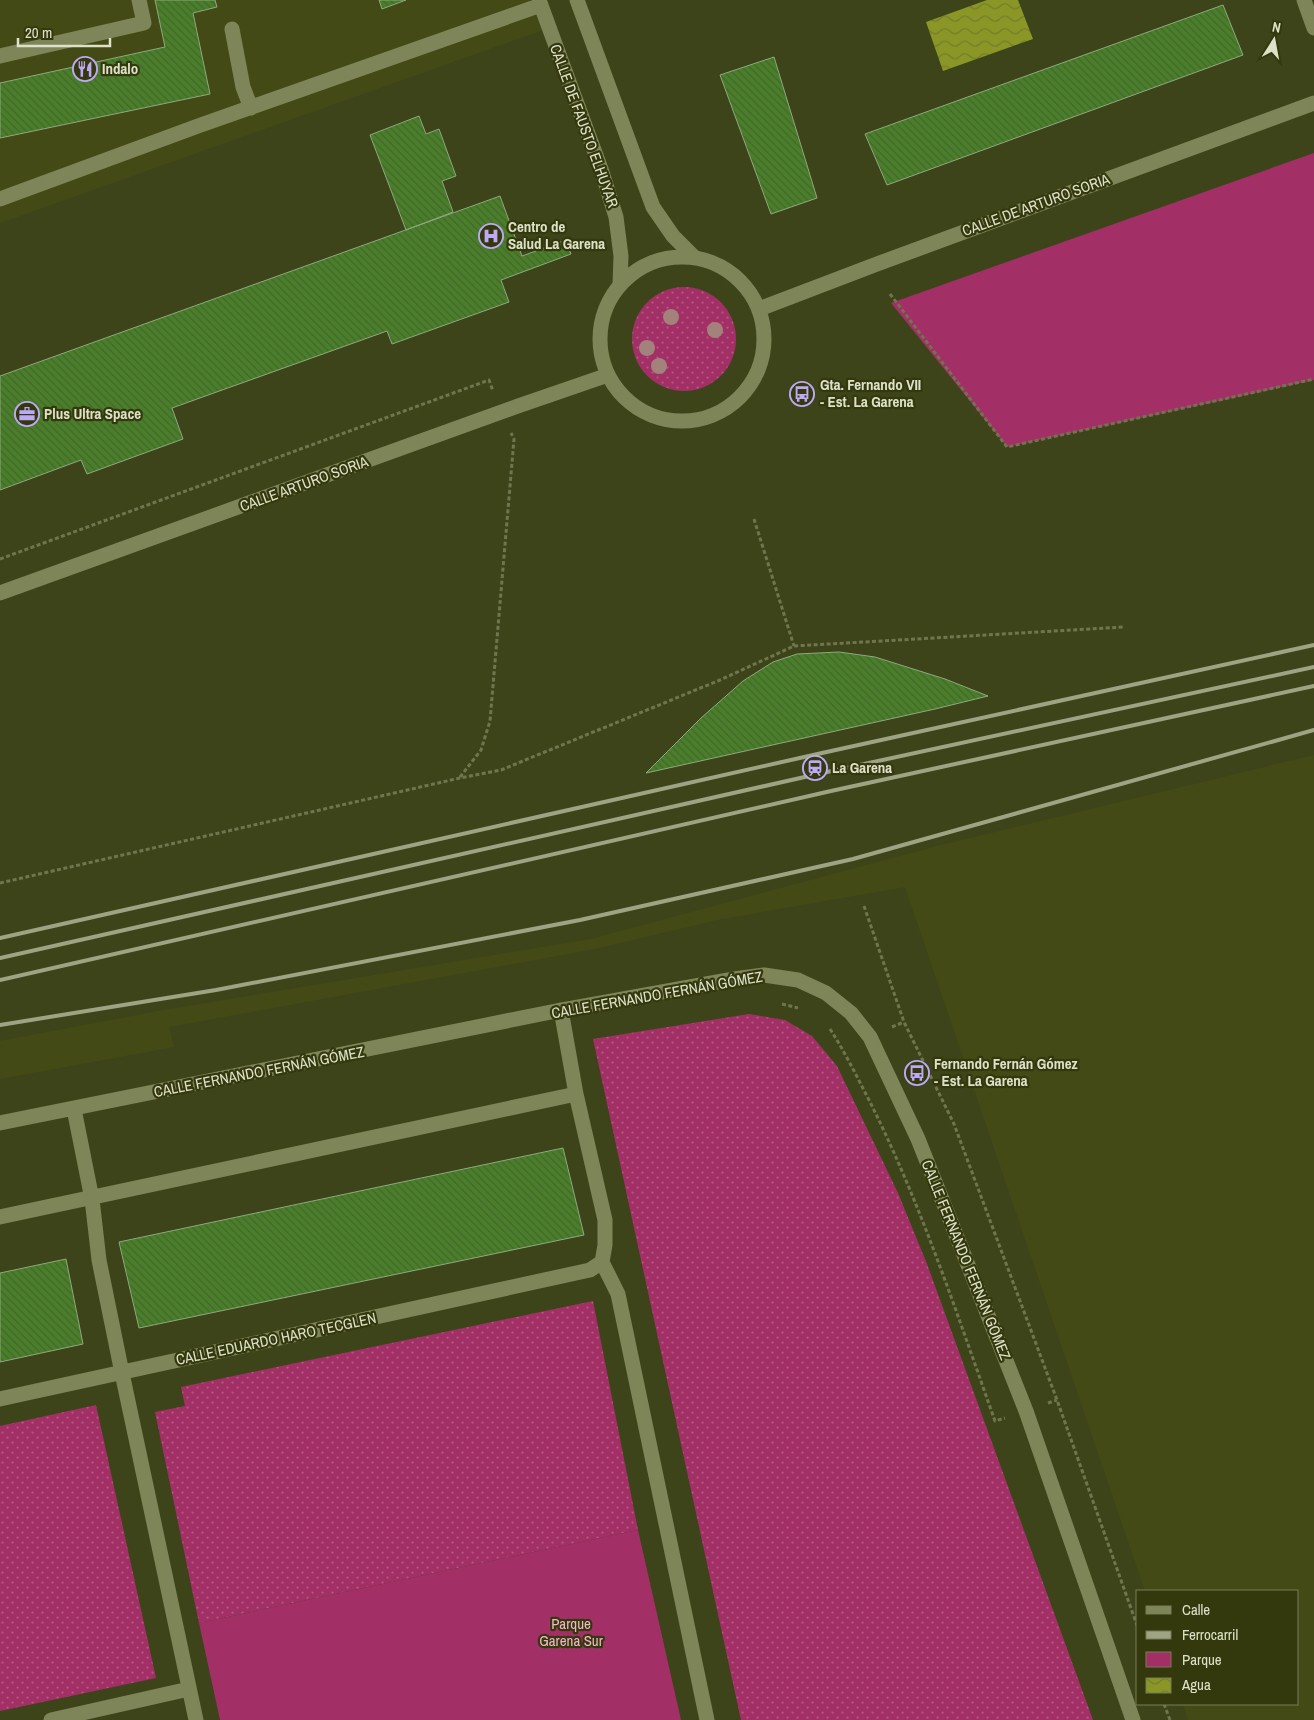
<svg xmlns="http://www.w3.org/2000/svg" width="1314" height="1720" viewBox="0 0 1314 1720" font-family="'Archivo Narrow',sans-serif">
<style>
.built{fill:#444a16}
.grass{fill:url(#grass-dots)}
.park{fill:#a23066}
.water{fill:url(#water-waves)}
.building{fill:url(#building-back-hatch);stroke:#8ea881}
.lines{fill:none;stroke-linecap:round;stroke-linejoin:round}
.path{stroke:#707550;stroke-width:3;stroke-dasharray:4 2.5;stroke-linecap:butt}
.minor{stroke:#7e8559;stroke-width:15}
.rail{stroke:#9ea384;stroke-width:4}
.tree{fill:#a2827b}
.labels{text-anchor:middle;stroke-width:4.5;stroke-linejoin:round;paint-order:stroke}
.poi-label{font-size:15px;font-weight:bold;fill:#dde1c9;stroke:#34390d;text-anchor:start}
.street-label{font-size:15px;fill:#dde1c9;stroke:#34390d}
.park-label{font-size:15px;fill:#f4b5cb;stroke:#34390d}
</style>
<defs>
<pattern id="grass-dots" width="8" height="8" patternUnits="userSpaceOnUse" patternTransform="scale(1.25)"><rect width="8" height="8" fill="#a23066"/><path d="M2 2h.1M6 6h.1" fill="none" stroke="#b35881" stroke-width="1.8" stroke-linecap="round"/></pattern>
<pattern id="water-waves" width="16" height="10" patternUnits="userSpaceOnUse" patternTransform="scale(1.25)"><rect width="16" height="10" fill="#8a9626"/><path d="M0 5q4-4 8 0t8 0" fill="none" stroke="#747d2d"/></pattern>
<pattern id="building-back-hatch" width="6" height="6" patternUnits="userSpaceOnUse" patternTransform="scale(1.25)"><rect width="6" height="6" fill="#497f28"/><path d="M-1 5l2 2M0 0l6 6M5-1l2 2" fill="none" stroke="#466431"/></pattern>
</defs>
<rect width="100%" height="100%" fill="#3e4419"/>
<path class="built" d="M0,0H539L549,28L0,223Z
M1314,755V1720H1188L1183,1704H1298V1591H1145L905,887L717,920L595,949L169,1027L174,1047L0,1079V1041L164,1010L591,939L941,845Z"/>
<path class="grass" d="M632 339a52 52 0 1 1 104 0a52 52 0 1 1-104 0Z
M749,1014L785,1020L812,1036L837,1066L898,1193L927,1264L1093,1720H741L593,1039Z
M593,1301L638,1530L199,1623L155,1412L185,1406L181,1387Z
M96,1405L156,1678L0,1711V1426Z"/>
<path class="park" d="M1314,153V380L1007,447L891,303Z
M638,1530L681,1720H220L199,1623Z"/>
<path class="water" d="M987,0H1018L1033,39L943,71L926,22Z"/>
<path class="building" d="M155,0H215L217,7L193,13L210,94L0,138V83L165,47Z
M379,0H406L382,9Z
M1223,5L1243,55L887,185L865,134Z
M774,57L817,198L771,214L720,75Z
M419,116L426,134L439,129L456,176L442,181L453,212L406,230L370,135Z
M500,196L522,256L566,240L571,254L501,280L509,302L392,344L387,331L172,408L183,439L87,474L81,460L0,490V376Z
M839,652L875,657L945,679L988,696L935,709L646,773L701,718L743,681L773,662L797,654Z
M563,1148L584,1235L139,1328L119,1242Z
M66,1259L83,1344L0,1362V1273Z"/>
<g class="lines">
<path class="path" d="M890,294L1007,447L1314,379
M754,519L794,646
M0,559L489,380L493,391
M460,777L481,750L490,721L514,439L511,433
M0,883L460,778L501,770L720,680L794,646L1124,627
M864,906L904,1022L954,1124L1057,1400L1138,1628
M782,1004L798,1008
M892,1027L904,1022
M830,1029C845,1052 857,1077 870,1102C921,1204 957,1314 995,1421L1005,1418
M1048,1403L1057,1400
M1164,1704L1170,1720"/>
<path class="minor" d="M539,0L601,169L616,217L621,256L620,284
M577,0L653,207L673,236L695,258
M1304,0L1314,28
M232,29L243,87L251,108
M0,56L144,23L139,0
M0,199L198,126L541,5
M600 339a82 82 0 1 1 164 0a82 82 0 1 1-164 0Z
M759,309L877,264L1314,103
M0,593L518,406L608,375
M74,1109L92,1199L99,1260L122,1373L196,1720
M0,1123L561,1010L734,979L764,975L798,980L826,993L851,1013L870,1037L918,1139L1026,1411L1133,1720
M0,1217L576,1094
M602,1262L618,1294L707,1720
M0,1399L590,1270L602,1262L605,1245V1220L576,1094L561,1010
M51,1720L189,1689"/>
<path class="rail" d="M0,938L822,753L1314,645
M0,958L827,772L1314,667
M0,980L831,791L1314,686
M0,1025L216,990L580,920L853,859L1314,730"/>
</g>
<g class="tree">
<circle cx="671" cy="317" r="8"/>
<circle cx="715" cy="330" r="8"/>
<circle cx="647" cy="348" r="8"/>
<circle cx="659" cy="366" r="8"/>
</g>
<defs>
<symbol id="restaurant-ring" viewBox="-11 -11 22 22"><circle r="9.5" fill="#34390d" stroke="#bda9f5" stroke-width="1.5"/><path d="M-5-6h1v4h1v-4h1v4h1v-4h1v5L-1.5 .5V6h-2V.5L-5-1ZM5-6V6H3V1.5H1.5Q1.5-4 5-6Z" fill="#bda9f5"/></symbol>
<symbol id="hospital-ring" viewBox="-11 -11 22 22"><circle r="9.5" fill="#34390d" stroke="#bda9f5" stroke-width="1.5"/><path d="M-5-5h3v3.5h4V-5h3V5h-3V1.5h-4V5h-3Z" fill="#bda9f5"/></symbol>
<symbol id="bus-ring" viewBox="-11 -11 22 22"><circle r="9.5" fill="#34390d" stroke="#bda9f5" stroke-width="1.5"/><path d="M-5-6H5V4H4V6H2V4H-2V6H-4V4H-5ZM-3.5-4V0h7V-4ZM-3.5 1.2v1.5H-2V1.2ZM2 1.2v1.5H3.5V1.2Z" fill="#bda9f5"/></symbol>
<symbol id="office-ring" viewBox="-11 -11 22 22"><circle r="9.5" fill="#34390d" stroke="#bda9f5" stroke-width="1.5"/><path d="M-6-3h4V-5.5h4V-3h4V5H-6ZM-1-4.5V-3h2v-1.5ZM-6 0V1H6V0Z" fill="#bda9f5"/></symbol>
<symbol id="station-ring" viewBox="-11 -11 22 22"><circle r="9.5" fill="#34390d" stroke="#bda9f5" stroke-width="1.5"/><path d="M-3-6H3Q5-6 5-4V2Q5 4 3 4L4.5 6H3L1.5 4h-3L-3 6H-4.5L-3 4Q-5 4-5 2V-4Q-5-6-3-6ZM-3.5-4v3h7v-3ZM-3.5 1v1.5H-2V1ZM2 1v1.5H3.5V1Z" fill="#bda9f5"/></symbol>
</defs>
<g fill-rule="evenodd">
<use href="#restaurant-ring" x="71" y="55" width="28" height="28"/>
<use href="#hospital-ring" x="477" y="222" width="28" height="28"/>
<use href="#bus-ring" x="788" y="380" width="28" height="28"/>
<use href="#office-ring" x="13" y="400" width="28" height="28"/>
<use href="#station-ring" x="801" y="754" width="28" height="28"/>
<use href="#bus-ring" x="903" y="1059" width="28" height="28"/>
</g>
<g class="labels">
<g class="poi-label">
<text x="102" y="74">Indalo</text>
<text x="508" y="232">Centro de<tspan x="508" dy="17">Salud La Garena</tspan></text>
<text x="820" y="390">Gta. Fernando VII<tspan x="820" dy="17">- Est. La Garena</tspan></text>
<text x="44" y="419">Plus Ultra Space</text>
<text x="832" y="773">La Garena</text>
<text x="934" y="1069">Fernando Fernán Gómez<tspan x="934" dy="17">- Est. La Garena</tspan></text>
</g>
<g class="street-label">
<text transform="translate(584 126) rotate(70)" y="5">CALLE DE FAUSTO ELHUYAR</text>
<text transform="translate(1036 205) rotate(-20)" y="5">CALLE DE ARTURO SORIA</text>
<text transform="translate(304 484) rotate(-20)" y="5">CALLE ARTURO SORIA</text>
<text transform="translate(657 995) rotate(-10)" y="5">CALLE FERNANDO FERNÁN GÓMEZ</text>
<text transform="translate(259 1072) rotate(-11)" y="5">CALLE FERNANDO FERNÁN GÓMEZ</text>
<text transform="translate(966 1260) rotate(68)" y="5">CALLE FERNANDO FERNÁN GÓMEZ</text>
<text transform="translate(276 1339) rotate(-12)" y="5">CALLE EDUARDO HARO TECGLEN</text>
</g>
<g class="park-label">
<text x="571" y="1629">Parque<tspan x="571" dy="17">Garena Sur</tspan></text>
</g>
</g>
<rect x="1136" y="1590" width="162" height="115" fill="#34390d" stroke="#787c58"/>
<rect x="1146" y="1606" width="25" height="8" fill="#7e8559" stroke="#787c58"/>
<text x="1182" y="1615" font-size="15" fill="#dde1c9">Calle</text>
<rect x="1146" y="1631" width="25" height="8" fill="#9ea384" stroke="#787c58"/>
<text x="1182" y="1640" font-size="15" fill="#dde1c9">Ferrocarril</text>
<rect x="1146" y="1652" width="25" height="15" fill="#a23066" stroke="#787c58"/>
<text x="1182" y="1665" font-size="15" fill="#dde1c9">Parque</text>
<rect x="1146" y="1678" width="25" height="15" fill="url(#water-waves)" stroke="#787c58"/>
<text x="1182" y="1690" font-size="15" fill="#dde1c9">Agua</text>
<g transform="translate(1274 40) rotate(11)" stroke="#34390d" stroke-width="4" paint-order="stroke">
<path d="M0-4L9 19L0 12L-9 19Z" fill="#dde1c9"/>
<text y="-8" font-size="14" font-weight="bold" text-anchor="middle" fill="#dde1c9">N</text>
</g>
<path d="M18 38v8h92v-8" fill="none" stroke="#dde1c9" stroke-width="2.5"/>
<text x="25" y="38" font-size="15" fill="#dde1c9" stroke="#34390d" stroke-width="4" paint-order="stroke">20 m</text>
</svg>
